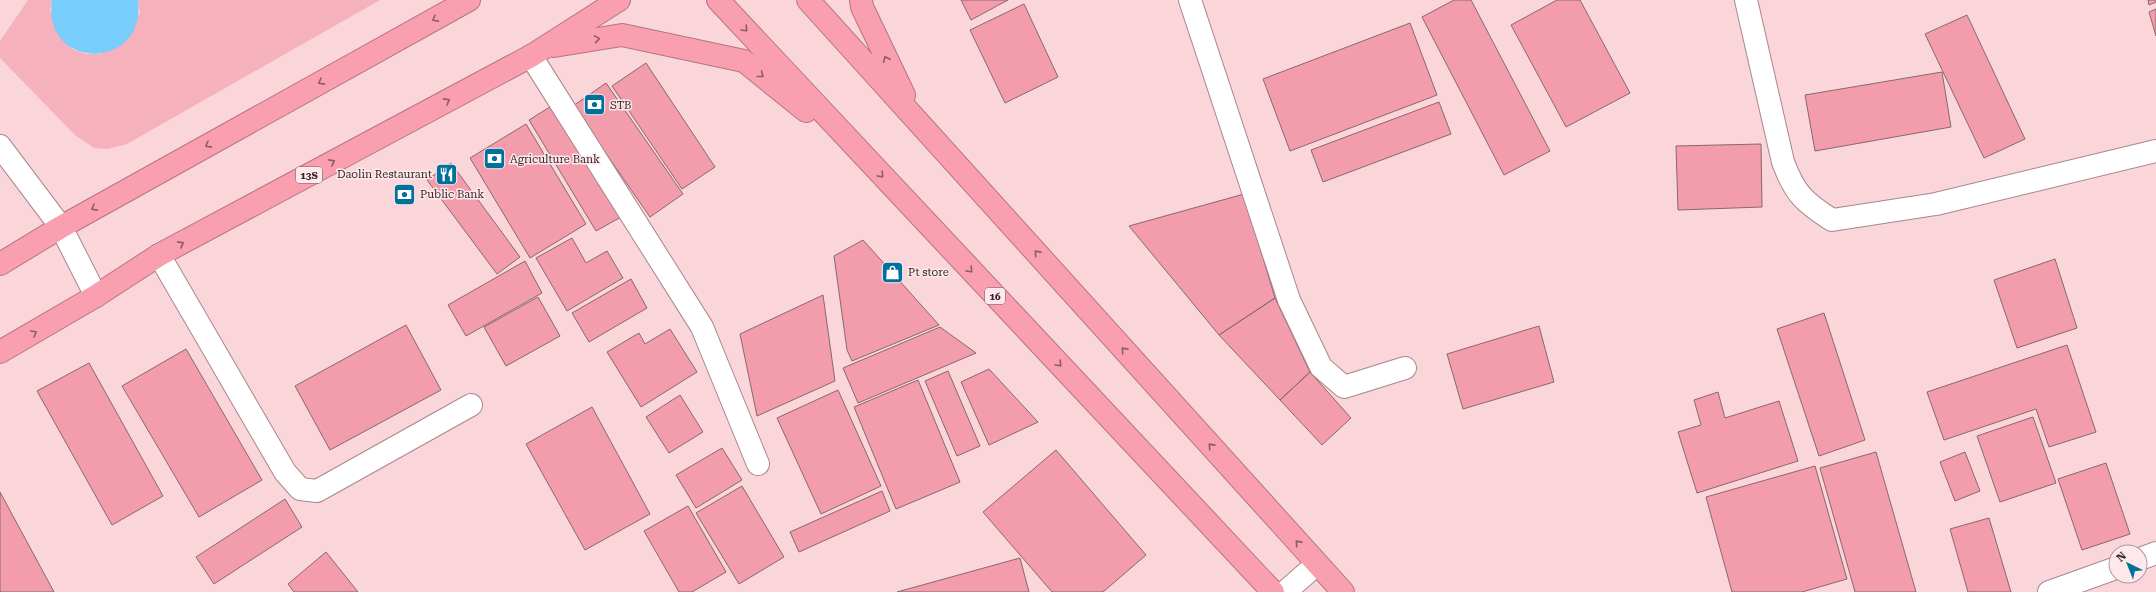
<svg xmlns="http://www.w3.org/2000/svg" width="2156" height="592" viewBox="0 0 2156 592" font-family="'Roboto Serif',serif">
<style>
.green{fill:#f5b1bc}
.water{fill:#79cdfb}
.building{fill:#f29cac;stroke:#88686d}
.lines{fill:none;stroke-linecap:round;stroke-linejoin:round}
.minor-casing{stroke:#a8878c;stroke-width:24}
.highway-casing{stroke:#b47580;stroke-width:24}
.minor{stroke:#fff;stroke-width:22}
.highway{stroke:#f99faf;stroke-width:22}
.oneway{stroke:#8d5c65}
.labels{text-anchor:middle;stroke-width:3;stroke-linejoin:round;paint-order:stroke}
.shield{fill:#fee8eb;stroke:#716062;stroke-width:1}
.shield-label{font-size:10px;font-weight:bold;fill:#342628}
.poi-label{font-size:11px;fill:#342628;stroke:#fee8eb;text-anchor:start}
</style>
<rect width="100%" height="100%" fill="#fad6db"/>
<path class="green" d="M28,0H52L50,11L72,49L86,54H101L140,14L138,0H380L127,144L108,149L94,148L75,135L0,58V41Z"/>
<path class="water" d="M52,0H138C147,72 41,71 52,0Z"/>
<path class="building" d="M961,0H1008L971,20Z
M1454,0H1471L1550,151L1504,175L1422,17Z
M1557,0H1580L1630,93L1566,127L1511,25Z
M2148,0H2156V2L2149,5Z
M1024,4L1058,77L1005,103L970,30Z
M2156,9V36L2149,12Z
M1967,15L2025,139L1984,158L1925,34Z
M1410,23L1437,95L1290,151L1263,79Z
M646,63L715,167L682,189L612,86Z
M1942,72L1951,127L1815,151L1805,95Z
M606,83L683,194L650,217L573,106Z
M1439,102L1451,134L1323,182L1311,150Z
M553,105L621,217L596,231L529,120Z
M526,124L586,224L530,258L470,158Z
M1761,144L1762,207L1678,210L1676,146Z
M451,163L520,257L497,274L427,180Z
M1244,194L1275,298L1219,335L1129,226Z
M572,238L586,263L607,251L623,278L567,311L536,258Z
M863,240L939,325L852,361L847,350L834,256Z
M2055,259L2077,328L2017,348L1994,280Z
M525,261L542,293L466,336L448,305Z
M631,279L647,308L589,342L572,313Z
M823,295L835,381L757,416L740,334Z
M538,297L560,336L506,366L484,327Z
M1275,298L1310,372L1280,400L1219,335Z
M1824,313L1865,440L1819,456L1777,329Z
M406,325L441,390L330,450L295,386Z
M1539,326L1554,382L1463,409L1447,354Z
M940,327L976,353L858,403L843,368Z
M670,329L697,372L641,407L607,352L639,333L645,344Z
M2067,345L2096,432L2049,447L2036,409L1944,440L1927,392Z
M186,349L262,480L199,517L122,386Z
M89,363L163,496L112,525L37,391Z
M989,369L1038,422L989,445L961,382Z
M948,371L980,446L957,456L925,381Z
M1310,372L1351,418L1322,445L1280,400Z
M918,380L960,482L896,509L854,407Z
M838,390L881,486L821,514L777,418Z
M1718,392L1725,418L1779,401L1798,461L1697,493L1678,432L1701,425L1694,400Z
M680,395L703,432L669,453L646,417Z
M592,407L650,514L585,550L526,444Z
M2033,417L2056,483L2000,502L1977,436Z
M722,448L742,480L696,508L676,475Z
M1056,450L1146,555L1103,592H1052L983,512Z
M1876,452L1916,592H1855L1820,468Z
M1965,452L1980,491L1955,501L1940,462Z
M2106,463L2130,534L2082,550L2058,479Z
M1815,466L1847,579L1802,592H1732L1706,497Z
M742,486L784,557L739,584L696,513Z
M882,491L890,511L799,552L790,532Z
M0,492L54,592H0Z
M285,499L302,527L214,584L196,557Z
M688,506L726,572L692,592H679L644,531Z
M1989,518L2011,592H1968L1950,529Z
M326,552L358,592H294L288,584Z
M1020,558L1029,592H897Z"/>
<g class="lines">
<defs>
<path id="minor" d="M1190,0L1289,300L1321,367L1344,387L1405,368
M1746,0L1783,162C1795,194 1804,202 1832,220L1936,204L2156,151
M531,56L702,327L758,464
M0,146L61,227L96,296
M159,255L285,472L300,489L317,491L471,405
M2140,559L2156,553
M1285,592L1317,564
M2049,592L2116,568"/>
<path id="highway" d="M718,0L1273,592
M808,0L1343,592
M861,0L862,7L904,95
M554,46L622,35L744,61L806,111
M0,264L61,227L469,0
M0,352L96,296L159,255L531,56L619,0"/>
</defs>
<use href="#minor" class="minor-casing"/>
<use href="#highway" class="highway-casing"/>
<use href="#minor" class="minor"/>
<use href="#highway" class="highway"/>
</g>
<defs><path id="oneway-chevron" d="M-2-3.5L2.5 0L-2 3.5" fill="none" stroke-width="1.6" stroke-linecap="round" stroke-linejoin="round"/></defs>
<g class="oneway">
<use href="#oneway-chevron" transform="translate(435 19) rotate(151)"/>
<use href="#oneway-chevron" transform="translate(745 29) rotate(47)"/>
<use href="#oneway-chevron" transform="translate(597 39) rotate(-9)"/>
<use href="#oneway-chevron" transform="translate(886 59) rotate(-115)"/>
<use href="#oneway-chevron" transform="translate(761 75) rotate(38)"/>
<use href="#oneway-chevron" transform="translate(321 82) rotate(151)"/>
<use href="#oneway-chevron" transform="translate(447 101) rotate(-28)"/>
<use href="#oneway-chevron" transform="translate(208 145) rotate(151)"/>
<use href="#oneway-chevron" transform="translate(332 162) rotate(-28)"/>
<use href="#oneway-chevron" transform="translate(881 175) rotate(47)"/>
<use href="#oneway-chevron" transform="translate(94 208) rotate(151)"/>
<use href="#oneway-chevron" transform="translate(181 244) rotate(-28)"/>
<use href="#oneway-chevron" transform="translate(1037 253) rotate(-132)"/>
<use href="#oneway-chevron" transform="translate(970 270) rotate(47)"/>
<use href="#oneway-chevron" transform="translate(34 333) rotate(-30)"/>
<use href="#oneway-chevron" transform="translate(1124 350) rotate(-132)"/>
<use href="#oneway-chevron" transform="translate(1059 364) rotate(47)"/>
<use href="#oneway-chevron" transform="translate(1211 446) rotate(-132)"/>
<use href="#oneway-chevron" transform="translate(1298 543) rotate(-132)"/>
</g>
<defs>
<symbol id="bank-square" viewBox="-11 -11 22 22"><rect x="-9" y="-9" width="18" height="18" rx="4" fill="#00719c" stroke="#fee8eb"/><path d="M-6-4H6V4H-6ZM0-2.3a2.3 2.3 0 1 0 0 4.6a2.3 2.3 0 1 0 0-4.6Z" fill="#fff"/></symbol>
<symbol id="restaurant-square" viewBox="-11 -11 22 22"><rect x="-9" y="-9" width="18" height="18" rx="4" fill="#00719c" stroke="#fee8eb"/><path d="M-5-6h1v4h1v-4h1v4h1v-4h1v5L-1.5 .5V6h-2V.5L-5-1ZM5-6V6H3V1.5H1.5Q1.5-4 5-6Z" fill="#fff"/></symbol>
<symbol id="shop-square" viewBox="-11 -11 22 22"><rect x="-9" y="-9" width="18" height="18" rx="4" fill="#00719c" stroke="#fee8eb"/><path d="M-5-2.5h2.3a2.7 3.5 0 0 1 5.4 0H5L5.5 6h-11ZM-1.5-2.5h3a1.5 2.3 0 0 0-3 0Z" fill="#fff"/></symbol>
</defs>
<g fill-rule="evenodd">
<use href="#bank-square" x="582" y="92" width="25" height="25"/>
<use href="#bank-square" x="482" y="146" width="25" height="25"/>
<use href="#restaurant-square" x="434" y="162" width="25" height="25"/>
<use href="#bank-square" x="392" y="182" width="25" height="25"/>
<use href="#shop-square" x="880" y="260" width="25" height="25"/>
</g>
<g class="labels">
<g class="shield">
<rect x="296" y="167" width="26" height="16" rx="3"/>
<rect x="985" y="288" width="20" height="16" rx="3"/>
</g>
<g class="shield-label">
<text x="309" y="179">13S</text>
<text x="995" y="300">16</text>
</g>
<g class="poi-label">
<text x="610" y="109">STB</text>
<text x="510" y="163">Agriculture Bank</text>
<text x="432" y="178" text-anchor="end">Daolin Restaurant</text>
<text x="420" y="198">Public Bank</text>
<text x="908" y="276">Pt store</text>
</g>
</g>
<g transform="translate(2128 564) rotate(317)"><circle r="19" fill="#fee8eb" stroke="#ad9a9d"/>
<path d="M0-3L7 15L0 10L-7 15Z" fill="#00719c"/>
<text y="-6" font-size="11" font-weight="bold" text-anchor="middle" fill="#342628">N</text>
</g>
</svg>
